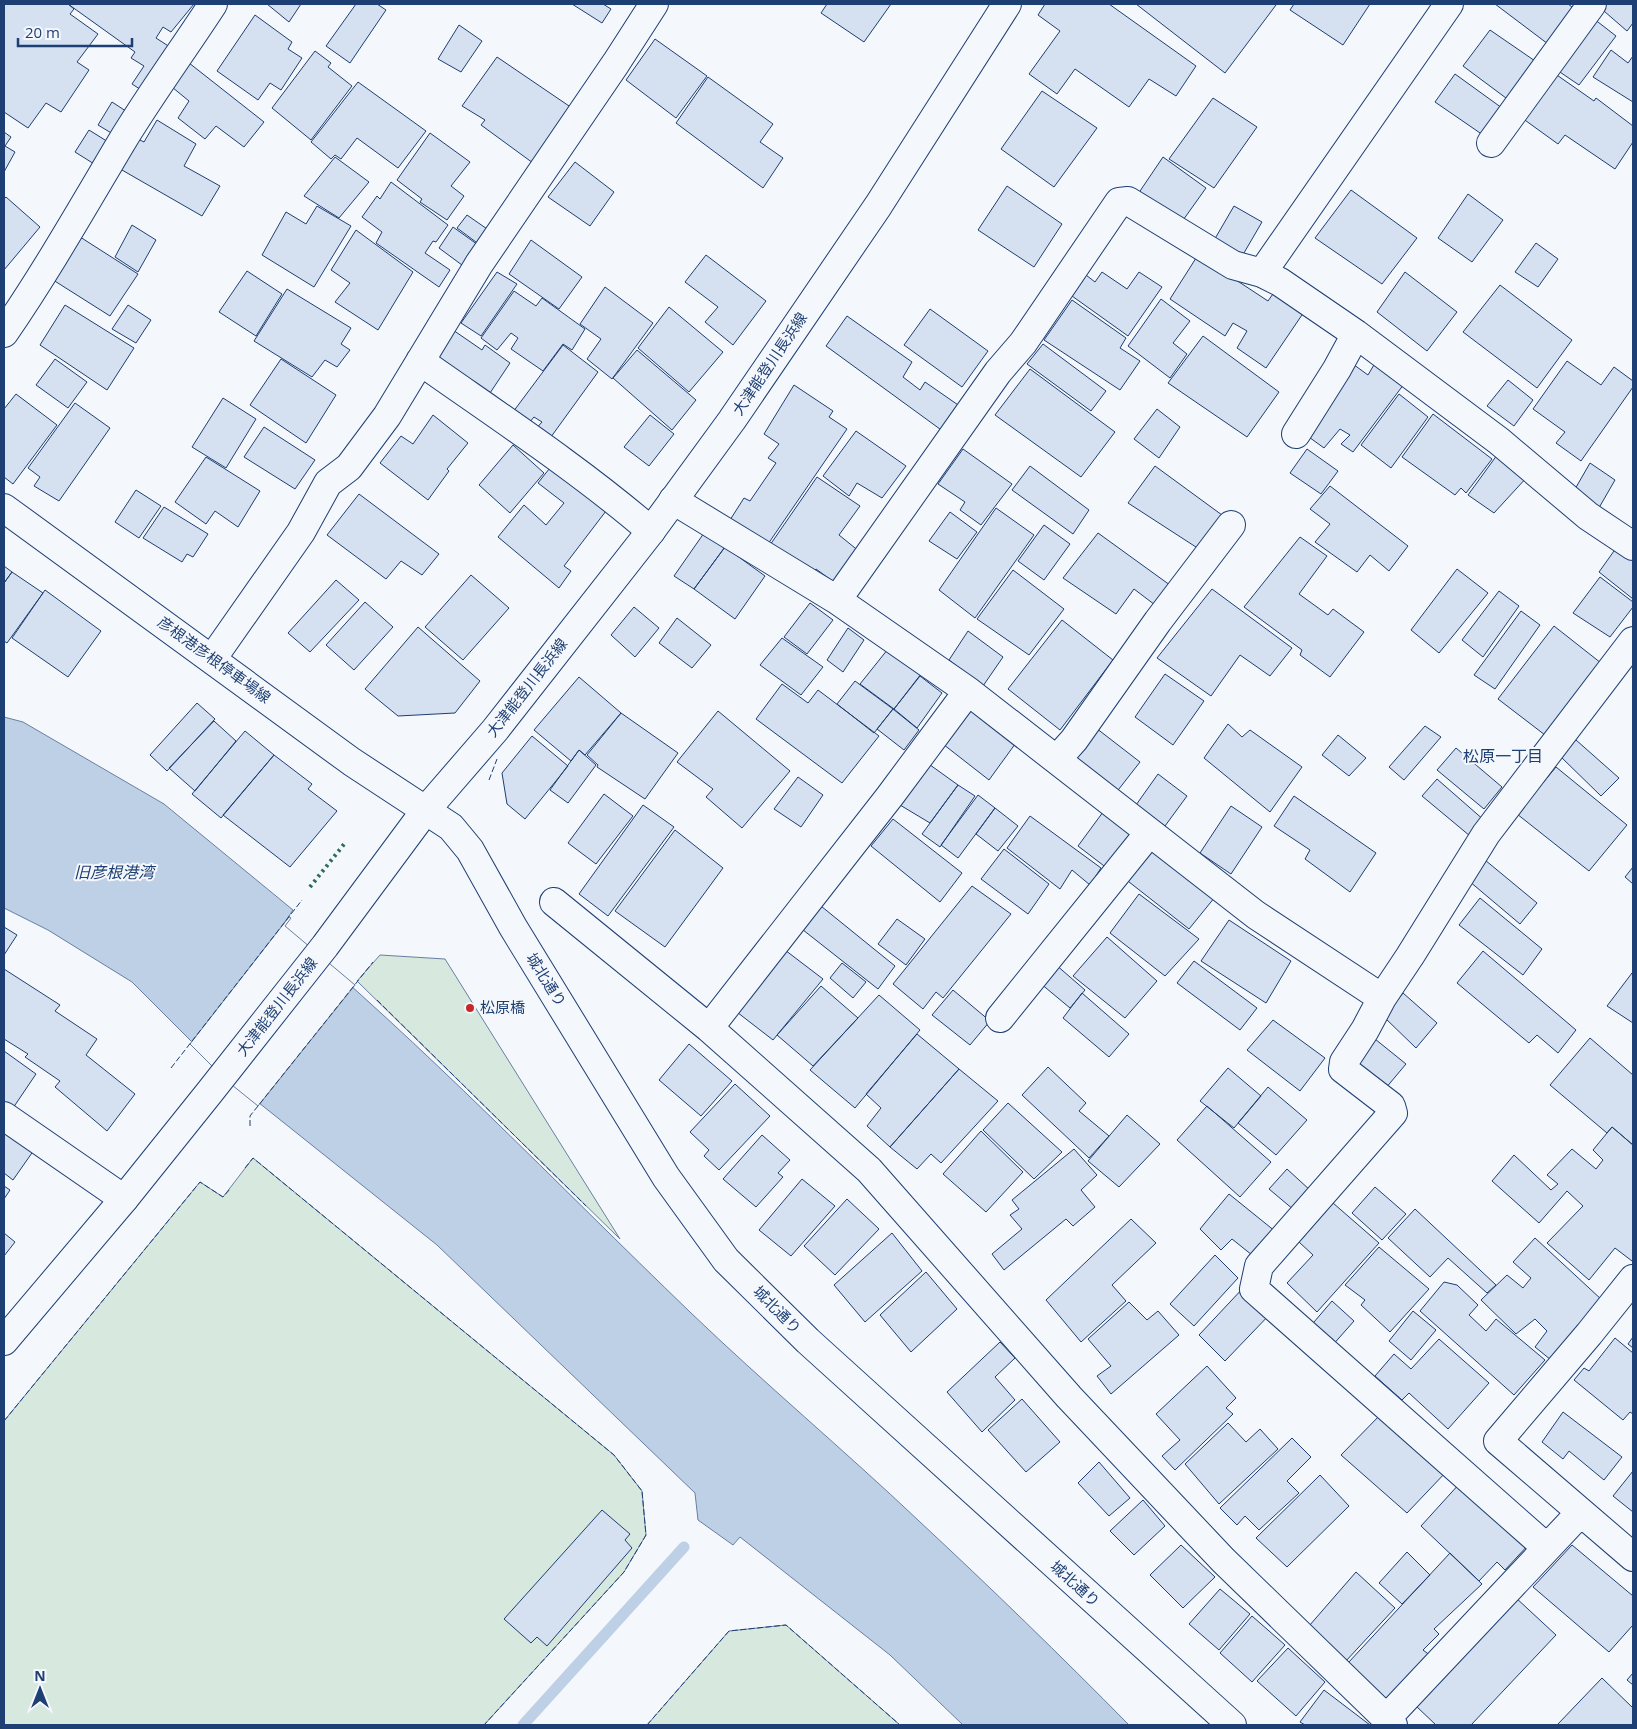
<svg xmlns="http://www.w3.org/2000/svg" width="1637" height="1729" viewBox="0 0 1637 1729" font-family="'Open Sans','Noto Sans JP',sans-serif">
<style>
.green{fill:#d7e8df;stroke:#687fa3}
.water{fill:#bed0e5;stroke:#687fa3}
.pier{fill:#f4f7fb;stroke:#687fa3}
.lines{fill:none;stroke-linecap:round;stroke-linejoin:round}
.stream{stroke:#bed0e5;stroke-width:11}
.building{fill:#d5e0f0;stroke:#1d3f73}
.minor-casing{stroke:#1d3f73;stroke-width:30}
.major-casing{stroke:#1d3f73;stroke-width:30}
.minor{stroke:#f4f7fb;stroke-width:28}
.major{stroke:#f4f7fb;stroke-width:28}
.hedge{stroke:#2c6c60;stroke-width:4;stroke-dasharray:2.5 4;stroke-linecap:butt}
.fence{stroke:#1d3f73;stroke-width:1;stroke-dasharray:6 2.5;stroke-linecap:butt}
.poi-dot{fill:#c62828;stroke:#f4f7fb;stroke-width:2}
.labels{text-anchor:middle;stroke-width:4;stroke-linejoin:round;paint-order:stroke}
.street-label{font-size:15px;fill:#1d3f73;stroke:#f4f7fb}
.poi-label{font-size:15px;fill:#1d3f73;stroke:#f4f7fb;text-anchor:start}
.neighbourhood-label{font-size:16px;fill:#1d3f73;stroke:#f4f7fb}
.water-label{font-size:16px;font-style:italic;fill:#1d3f73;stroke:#f4f7fb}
</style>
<rect width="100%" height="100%" fill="#f4f7fb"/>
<path class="green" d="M380,955L445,959L620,1239L357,981Z
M253,1158L614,1455L642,1491L646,1535L624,1572L484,1725H4V1421L200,1182L223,1197Z
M786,1625L900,1725H647L729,1631Z"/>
<path class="water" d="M4,717L23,722L164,804L293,910L282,926C425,1046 555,1182 690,1312C765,1384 844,1450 919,1521C991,1588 1061,1656 1129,1725H963L890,1655L740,1537L733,1545L698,1520L695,1493L437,1245L229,1079L132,982L48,930L4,908Z"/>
<path class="pier" d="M289,917L291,918L285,926L355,985L258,1106L227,1081L190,1044Z"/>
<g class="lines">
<path class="stream" d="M523,1725L684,1547"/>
</g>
<path class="building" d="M4,4H68L74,9L70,14L98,34L77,62L89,70L61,112L46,103L28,128L4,112Z
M68,4H194L171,32L163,27L156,38L176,51L146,93L132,84L144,66L131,58L135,52Z
M267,4H301L289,22Z
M356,4H377L386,10L350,63L326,46Z
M572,4H603L611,9L602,23Z
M827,4H891L864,42L821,13Z
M1045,4H1109L1196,66L1176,96L1149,79L1129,107L1075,69L1057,94L1029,74L1060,31L1038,15Z
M1136,4H1274L1276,5L1225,73Z
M1294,4H1370L1343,45L1290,10Z
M1495,4H1568L1579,12L1552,47Z
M1598,4H1633V23L1627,31L1597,5Z
M255,15L292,42L288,49L302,58L281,90L270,83L258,100L217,71Z
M1589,15L1616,36L1579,85L1551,66Z
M459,25L482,41L461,72L438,59Z
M1490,30L1538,63L1510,101L1463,66Z
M655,39L707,76L676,118L626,80Z
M1611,50L1628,63L1633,56V102L1593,77Z
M315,51L331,63L328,67L352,86L311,140L272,108Z
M497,57L572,108L533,163L481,125L485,120L462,106Z
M184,59L264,122L244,147L216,126L205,139L178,118L189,101L167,83Z
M1554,73L1594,101L1596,98L1633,126V142L1615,169L1565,135L1558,144L1522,118Z
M1455,74L1502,108L1483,135L1435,102Z
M708,77L773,124L760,142L783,158L763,188L676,123Z
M358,82L426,131L398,168L357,138L341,159L335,155L331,159L311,142Z
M1042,91L1097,128L1054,187L1001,149Z
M1213,98L1257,127L1214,188L1169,159Z
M112,102L132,115L118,137L98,125Z
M157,120L196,144L184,166L220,186L202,216L115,166L134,137L144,142Z
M89,130L113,145L99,167L75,152Z
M4,132L11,137L5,146L15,152L4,172Z
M430,133L470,162L451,186L464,196L447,220L420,202L422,199L397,180Z
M335,157L369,182L339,218L304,196Z
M1163,157L1206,188L1181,223L1138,194Z
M575,162L614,192L590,226L548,197Z
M391,182L448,225L436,242L433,241L425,253L450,270L439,287L376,243L382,232L362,217L377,196L380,199Z
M1007,186L1062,224L1034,267L978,230Z
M1351,190L1417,238L1382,284L1315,238Z
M1468,194L1503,220L1472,262L1438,238Z
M6,197L40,227L4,270V199Z
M317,206L351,226L314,287L262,255L286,212L306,224Z
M1234,206L1262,222L1241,258L1213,242Z
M467,215L490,231L480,245L457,228Z
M132,225L156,240L138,272L115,257Z
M453,227L481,247L466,268L439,248Z
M356,230L413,272L378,330L335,302L350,283L331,270Z
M77,235L138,274L110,316L50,278Z
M531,240L582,277L559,309L509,274Z
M1536,243L1558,259L1538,287L1515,272Z
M706,255L766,301L733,345L705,322L718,307L685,282Z
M1198,255L1268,301L1275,291L1306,309L1266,368L1237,348L1247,331L1233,323L1225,336L1170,299Z
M247,271L282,294L256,336L219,312Z
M497,272L517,284L481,336L461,323Z
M1102,272L1127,289L1139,272L1162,287L1128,336L1072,296L1086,275L1095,282Z
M1405,272L1457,312L1427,351L1377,312Z
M1500,285L1572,340L1537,388L1463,332Z
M605,287L653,323L612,379L587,359L601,339L580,324Z
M287,289L351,328L341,344L350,350L337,367L325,360L312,377L254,341Z
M514,291L536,306L542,298L585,329L572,350L563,344L543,371L511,349L518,338L511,333L497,350L481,338Z
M1161,299L1190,321L1173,343L1187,354L1170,378L1128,346Z
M1072,300L1126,338L1120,348L1140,361L1120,390L1044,340Z
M65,305L134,348L107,390L40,345Z
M128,305L151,320L136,343L112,329Z
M669,307L723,352L689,392L638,348Z
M930,309L988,351L962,387L904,345Z
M847,316L912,362L903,377L920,390L925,382L961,407L944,432L826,346Z
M453,330L482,350L485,345L510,363L486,399L432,360Z
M1203,336L1279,392L1247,437L1168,383Z
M1043,344L1106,391L1091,411L1027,364Z
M563,345L598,372L548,441L534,431L542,422L534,417L528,424L513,412Z
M637,350L696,400L672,430L613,378Z
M1378,358L1407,380L1353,452L1341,444L1350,435L1340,429L1324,448L1302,432L1350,362L1368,375Z
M55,359L87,382L68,408L36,385Z
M281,359L336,395L306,443L250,405Z
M1567,361L1601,385L1614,367L1633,381V387L1581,461L1556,443L1565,432L1533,409Z
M1030,369L1115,432L1081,477L995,415Z
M1508,380L1533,400L1514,426L1487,406Z
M794,385L833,411L829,417L847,429L768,544L730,520L744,498L750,501L776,463L768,458L779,444L764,434Z
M16,394L57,425L13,484L4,477V409Z
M1399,394L1428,417L1391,468L1361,445Z
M223,398L256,419L226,468L192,447Z
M75,403L110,428L59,501L34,486L40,477L28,468Z
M1157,409L1180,427L1159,458L1134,439Z
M1433,414L1492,459L1466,493L1461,488L1455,495L1402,457Z
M433,415L468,443L447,469L449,471L428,500L380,463L401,436L413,444Z
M650,415L674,434L649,466L624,447Z
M264,427L315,460L295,489L244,457Z
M856,431L906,466L882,498L857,483L849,496L823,476Z
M513,445L544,473L510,513L479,485Z
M963,449L1012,484L981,525L960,510L965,502L938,484Z
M1307,449L1338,471L1321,494L1290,473Z
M1500,451L1528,476L1494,513L1468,495Z
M206,457L260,491L238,527L215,511L206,524L175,502Z
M1590,463L1615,480L1596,513L1571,496Z
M553,464L606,511L564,566L571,571L559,588L498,537L524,505L546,525L564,503L538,483Z
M1030,466L1089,510L1073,534L1012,490Z
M1155,466L1222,515L1199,549L1128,503Z
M817,477L860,506L839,535L860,552L838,585L816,569L811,574L770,545Z
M1330,486L1408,546L1389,571L1370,555L1357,572L1315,542L1330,524L1310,509Z
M136,490L161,506L139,538L115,522Z
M359,494L439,554L422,575L401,561L386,579L327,535Z
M164,507L208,534L193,557L187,554L182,562L143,538Z
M996,508L1034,535L975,618L939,590Z
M950,512L977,532L957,559L929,541Z
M1044,525L1070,544L1044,580L1018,561Z
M704,533L725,547L694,589L674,576Z
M1098,533L1174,588L1159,608L1134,589L1116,614L1063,578Z
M1300,537L1327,556L1299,594L1328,615L1333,609L1364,632L1330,677L1300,655L1302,650L1244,607Z
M1619,544L1633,555V599L1599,572Z
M725,547L765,576L735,619L694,589Z
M4,566L12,572L4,583Z
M1457,569L1488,593L1439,653L1411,630Z
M1013,570L1064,609L1029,655L977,619Z
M12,572L43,593L7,643L4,641V583Z
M471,575L509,608L463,660L425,627Z
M1600,577L1633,602V607L1610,637L1573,613Z
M336,580L359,600L310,652L288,633Z
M1212,589L1292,648L1270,676L1240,655L1211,696L1157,658Z
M45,590L101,631L68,677L12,638Z
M1499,591L1519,606L1483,657L1462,640Z
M365,602L393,627L354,670L326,645Z
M810,603L833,620L807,654L784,637Z
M634,607L659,628L635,657L611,635Z
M1521,611L1540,625L1495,689L1474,675Z
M677,618L711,645L692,668L659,643Z
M1062,620L1113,660L1060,730L1008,689Z
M1554,626L1601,663L1545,735L1498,699Z
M418,627L480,681L455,713L398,716L365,689Z
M848,628L864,640L843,672L827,660Z
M968,631L1003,657L983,686L949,660Z
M782,638L823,667L801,695L760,665Z
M888,649L921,674L894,709L860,684Z
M1165,674L1204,701L1173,745L1135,717Z
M920,676L942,693L917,728L894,709Z
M579,677L621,713L585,755L579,750L571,761L534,730Z
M855,681L893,709L874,733L837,704Z
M782,684L808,703L818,690L879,736L842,783L756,719Z
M969,701L1018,740L989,780L939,741Z
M197,703L215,719L167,771L150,755Z
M893,709L919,730L904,750L877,729Z
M718,711L790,771L742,828L706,797L713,789L677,762Z
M621,713L678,753L645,799L597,767L598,765L587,755Z
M214,721L236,741L195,791L169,768Z
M1228,724L1242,737L1250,730L1302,767L1270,812L1204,758Z
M1425,726L1441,737L1404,780L1389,767Z
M1096,728L1140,762L1115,794L1072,760Z
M245,731L274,755L221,818L192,794Z
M1338,735L1366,758L1349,776L1322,755Z
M532,736L568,766L525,819L507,804L502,773Z
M1576,740L1619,778L1601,796L1560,756Z
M1456,748L1502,787L1484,809L1437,770Z
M579,750L596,765L568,803L550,790Z
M274,755L312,784L308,789L337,811L290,867L223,815Z
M926,762L958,785L930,823L895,802Z
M1556,767L1627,825L1589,871L1517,814Z
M1158,774L1187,796L1165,826L1136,805Z
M798,777L823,795L801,827L774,809Z
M1437,779L1485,821L1470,836L1422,796Z
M958,785L975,796L940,847L922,834Z
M604,794L633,816L596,864L568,843Z
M978,795L995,808L958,858L941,845Z
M1294,796L1376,853L1350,892L1305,859L1310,850L1274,826Z
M643,805L674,827L608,916L579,894Z
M1231,806L1262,827L1231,874L1200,853Z
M995,808L1018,826L998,851L976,834Z
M1106,808L1137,836L1112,872L1078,846Z
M1030,816L1101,868L1090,885L1072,870L1060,889L1007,848Z
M893,819L962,873L940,902L871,846Z
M675,830L723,868L665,947L615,911Z
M1149,846L1215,897L1189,929L1124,878Z
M1004,849L1049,884L1028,914L981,879Z
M1485,860L1537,903L1520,924L1469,881Z
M1633,867V884L1625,877Z
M972,886L1011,914L943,998L936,992L923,1009L893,984Z
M1139,894L1199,939L1165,976L1110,933Z
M1480,898L1542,949L1523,975L1459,925Z
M816,902L895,966L878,989L798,926Z
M897,919L925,939L906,965L878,944Z
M1229,920L1291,961L1266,1003L1201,961Z
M4,927L17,935L4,955Z
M1107,937L1157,981L1125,1018L1073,976Z
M781,947L823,979L773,1040L733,1009Z
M1483,951L1576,1030L1558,1053L1537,1035L1529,1043L1457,983Z
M1194,961L1257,1008L1240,1030L1177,983Z
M842,963L866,982L853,998L830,978Z
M1055,964L1085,990L1070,1008L1040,983Z
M4,969L60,1005L55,1011L97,1039L86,1055L135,1094L107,1131L55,1087L60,1081L25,1057L28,1054L4,1039Z
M1632,973L1633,974V1023L1607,1006Z
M821,986L858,1018L813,1066L777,1035Z
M953,990L990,1021L970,1045L932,1015Z
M1082,993L1129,1034L1109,1057L1063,1018Z
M1403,993L1437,1023L1416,1048L1384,1017Z
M879,995L920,1030L855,1108L810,1070Z
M1273,1020L1325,1058L1300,1091L1247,1050Z
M917,1034L959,1069L890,1147L867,1126L881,1108L866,1094Z
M1590,1038L1633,1075V1145L1612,1127L1607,1133L1550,1085Z
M1375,1039L1406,1064L1385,1089L1355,1069Z
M689,1044L732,1081L701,1116L659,1080Z
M4,1051L36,1074L11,1111L4,1106Z
M1048,1067L1086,1103L1079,1111L1109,1136L1089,1158L1022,1095Z
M1228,1068L1261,1096L1234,1128L1200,1101Z
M959,1069L998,1101L941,1163L931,1154L917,1169L890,1147Z
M735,1084L770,1116L719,1170L704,1156L709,1150L690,1132Z
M1268,1087L1307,1120L1276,1155L1238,1123Z
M1008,1103L1062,1152L1034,1179L983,1130Z
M1207,1106L1271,1162L1240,1197L1177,1140Z
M1127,1115L1160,1144L1119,1187L1088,1161Z
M1612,1127L1633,1145V1260L1632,1261L1615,1248L1589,1280L1547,1243L1583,1206L1567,1191L1539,1223L1492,1181L1514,1155L1551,1190L1558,1184L1547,1175L1572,1149L1596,1169L1603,1160L1593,1150Z
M4,1128L34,1150L13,1180L4,1173Z
M981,1131L1023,1172L986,1212L943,1174Z
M762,1135L790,1160L778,1173L783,1177L756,1207L723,1179Z
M1074,1149L1097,1175L1081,1190L1095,1207L1073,1226L1066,1219L1004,1270L992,1254L1022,1229L1010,1215L1019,1209L1012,1200Z
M1287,1169L1311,1191L1294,1210L1269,1189Z
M802,1179L835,1206L791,1256L759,1230Z
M4,1186L10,1190L4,1199Z
M1375,1187L1406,1214L1382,1240L1352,1213Z
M1229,1194L1281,1236L1257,1259L1232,1239L1221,1250L1200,1229Z
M847,1199L879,1229L835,1275L804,1246Z
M1333,1203L1379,1243L1317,1312L1287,1283L1313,1255L1299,1242Z
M1415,1209L1496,1285L1487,1293L1448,1258L1430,1277L1388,1238Z
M1131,1219L1156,1243L1112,1285L1126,1301L1081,1342L1046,1300Z
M4,1233L15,1242L4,1256Z
M892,1233L922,1271L865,1322L834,1285Z
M1535,1238L1602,1300L1556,1364L1535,1347L1547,1331L1535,1319L1516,1334L1481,1300L1507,1275L1523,1288L1531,1278L1513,1262Z
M1379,1247L1429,1289L1390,1332L1361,1305L1365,1300L1345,1285Z
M1215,1255L1238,1278L1194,1326L1170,1304Z
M926,1272L957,1309L911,1352L880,1315Z
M1444,1282L1457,1285L1478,1305L1469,1315L1486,1331L1496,1319L1545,1360L1514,1395L1420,1311Z
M1245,1286L1273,1311L1225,1361L1199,1335Z
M1332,1301L1354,1321L1331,1347L1308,1329Z
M1129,1302L1147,1320L1158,1311L1179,1335L1111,1394L1097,1376L1111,1366L1088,1339Z
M1413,1311L1436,1330L1411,1360L1389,1341Z
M1633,1337V1348L1628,1344Z
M1615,1338L1633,1353V1414L1630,1412L1623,1420L1574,1380L1584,1368L1589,1371Z
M1439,1339L1489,1383L1448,1429L1409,1393L1402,1400L1375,1376L1394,1354L1411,1369Z
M1000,1342L1015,1358L995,1377L1015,1400L982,1432L947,1392Z
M1207,1366L1236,1398L1226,1408L1233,1414L1175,1470L1162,1456L1180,1440L1156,1414Z
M1022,1399L1060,1442L1026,1472L988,1430Z
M1383,1412L1447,1471L1407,1513L1341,1455Z
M1563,1412L1622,1457L1604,1480L1569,1451L1563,1459L1542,1442Z
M1228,1423L1246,1442L1260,1429L1278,1449L1219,1504L1185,1464Z
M1292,1438L1311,1457L1287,1481L1299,1493L1259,1530L1245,1516L1237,1525L1220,1508Z
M1099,1462L1130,1498L1109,1516L1078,1483Z
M1633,1471V1512L1613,1496Z
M1320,1475L1349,1506L1287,1567L1256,1538Z
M1461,1482L1530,1543L1505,1570L1497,1562L1479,1581L1421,1526Z
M1143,1500L1165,1526L1134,1555L1110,1531Z
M602,1510L630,1534L625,1540L632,1548L547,1646L537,1637L531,1643L504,1619Z
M1181,1545L1215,1577L1183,1608L1150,1575Z
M1572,1545L1633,1596V1625L1609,1652L1533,1587Z
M1407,1552L1430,1575L1402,1604L1379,1583Z
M1450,1553L1482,1584L1434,1629L1439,1634L1423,1650L1431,1656L1387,1701L1348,1663Z
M1356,1572L1395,1608L1345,1662L1309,1626Z
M1220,1589L1250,1614L1219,1650L1189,1624Z
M1515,1597L1556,1635L1471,1725H1436L1416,1706Z
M1252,1616L1285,1645L1252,1682L1220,1653Z
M1288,1648L1325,1682L1296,1716L1257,1681Z
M1633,1673V1685L1627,1680Z
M1602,1678L1633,1708V1725H1557Z
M1324,1690L1370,1725H1305L1300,1722Z"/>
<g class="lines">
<defs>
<path id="minor" d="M1491,143L1592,4
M1262,273L1449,4
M4,333C46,272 83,207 121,143C150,95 183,50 213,4
M420,361C498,416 579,469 651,531
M1296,434L1337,369L1356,334
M673,500L837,600L968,691L1256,915L1382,998
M837,600L998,372L1023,343L1119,202L1128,201L1233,265L1262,273L1280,282L1356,334L1499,441L1588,516L1633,546
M212,659L301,532L328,483L349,467L387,416L479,264L616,63L654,4
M1057,759L1074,740L1158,621L1231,525
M554,902L709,1028L869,1170L1069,1397L1223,1560L1393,1725
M1000,1018L1149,833
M709,1028L890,796L968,691
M4,1116L124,1199
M1633,1279L1589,1334L1498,1441L1633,1557
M1547,1548L1254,1289L1259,1266L1393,1113L1391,1106L1343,1069L1344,1062L1365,1030L1382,998L1410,956L1486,834L1633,641
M1386,1719L1580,1513"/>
<path id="major" d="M4,508L352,762L451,827L470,850L513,927L666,1177L726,1260L808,1341L1232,1725
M4,1341L124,1199L209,1093L325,946L425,811L495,730L651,531L732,420L878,206L1007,4"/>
</defs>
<use href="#minor" class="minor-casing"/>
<use href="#major" class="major-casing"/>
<use href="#minor" class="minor"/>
<use href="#major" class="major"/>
<path class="hedge" d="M310,887L345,843"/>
<path class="fence" d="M489,780L497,759
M377,1000L586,1206
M171,1068L302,900
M250,1126V1116L373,962
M245,1168L253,1158L614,1455L642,1491L646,1535L624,1572L484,1725
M4,1421L200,1182L223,1197L230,1189
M647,1725L729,1631L786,1625L900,1725"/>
</g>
<circle class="poi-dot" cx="470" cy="1008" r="5"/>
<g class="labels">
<g class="street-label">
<text transform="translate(770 364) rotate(-56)" y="5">大津能登川長浜線</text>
<text transform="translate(214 660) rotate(36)" y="5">彦根港彦根停車場線</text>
<text transform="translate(527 688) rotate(-52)" y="5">大津能登川長浜線</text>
<text transform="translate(546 980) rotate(58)" y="5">城北通り</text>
<text transform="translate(277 1007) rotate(-52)" y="5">大津能登川長浜線</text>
<text transform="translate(777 1310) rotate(45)" y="5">城北通り</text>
<text transform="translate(1075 1584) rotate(42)" y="5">城北通り</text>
</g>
<g class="poi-label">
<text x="480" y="1013">松原橋</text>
</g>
<g class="neighbourhood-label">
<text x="1503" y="762">松原一丁目</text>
</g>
<g class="water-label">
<text x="114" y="878">旧彦根港湾</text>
</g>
</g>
<rect width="1637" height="1729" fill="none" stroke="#1d3f73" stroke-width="10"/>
<g transform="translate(40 1689)" stroke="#f4f7fb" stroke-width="4" paint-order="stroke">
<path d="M0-4L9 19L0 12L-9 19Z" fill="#1d3f73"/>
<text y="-8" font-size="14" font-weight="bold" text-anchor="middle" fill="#1d3f73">N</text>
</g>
<path d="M18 38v8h114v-8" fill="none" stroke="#1d3f73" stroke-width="2.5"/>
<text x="25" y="38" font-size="15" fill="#1d3f73" stroke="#f4f7fb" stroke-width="4" paint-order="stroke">20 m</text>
</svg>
